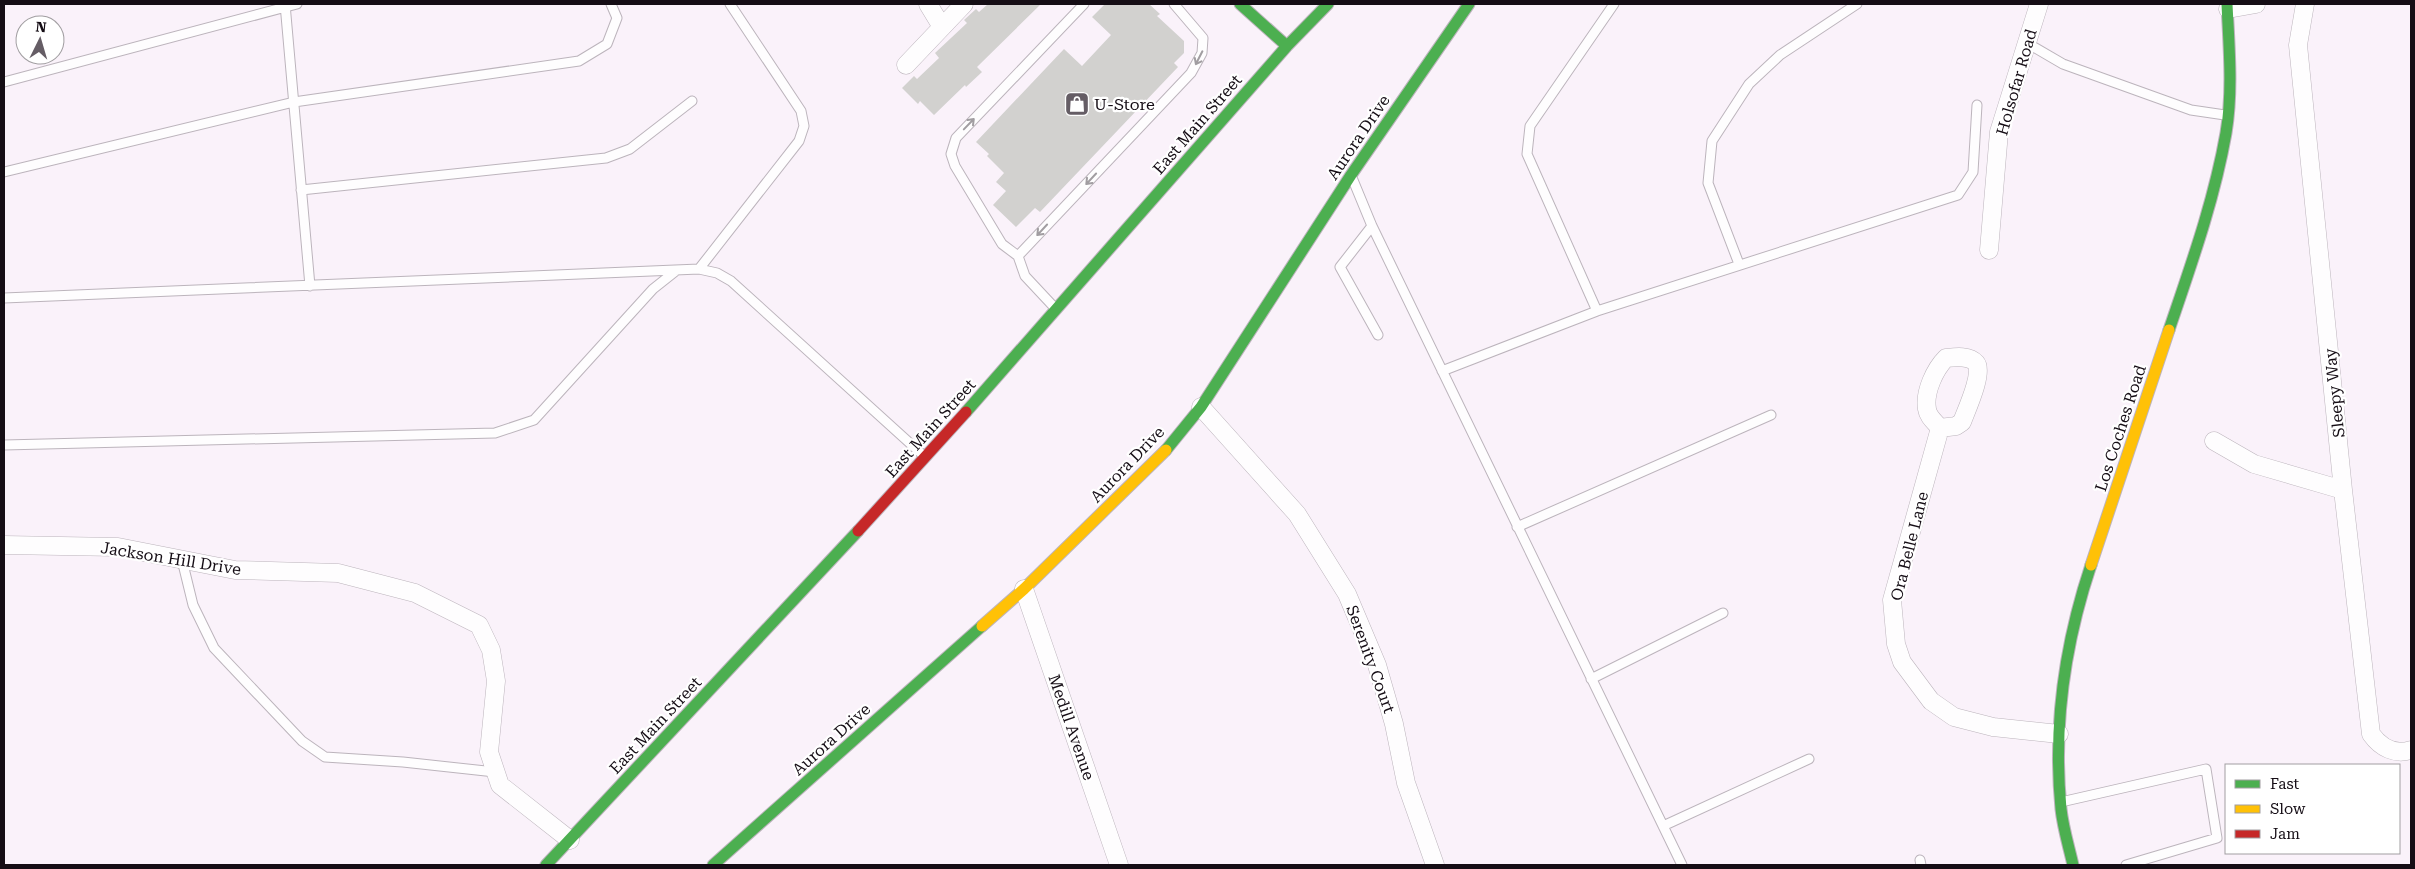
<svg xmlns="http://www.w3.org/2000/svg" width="2415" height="869" viewBox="0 0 2415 869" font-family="'Roboto Serif',serif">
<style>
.building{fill:#d2d1cf}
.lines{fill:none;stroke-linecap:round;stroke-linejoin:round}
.lane-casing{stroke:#bcb4bc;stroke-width:11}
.street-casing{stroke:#bcb4bc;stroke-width:19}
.fast-casing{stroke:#bcb4bc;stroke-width:13}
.slow-casing{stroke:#bcb4bc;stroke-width:13}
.jam-casing{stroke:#bcb4bc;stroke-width:13}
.lane{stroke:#fefdfe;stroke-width:9}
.street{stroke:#fefdfe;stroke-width:18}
.fast{stroke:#4caf50;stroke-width:11}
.slow{stroke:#ffc107;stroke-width:11}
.jam{stroke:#c62828;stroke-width:11}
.oneway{stroke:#a19da1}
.labels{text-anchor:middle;stroke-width:4.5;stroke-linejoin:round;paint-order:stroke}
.street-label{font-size:16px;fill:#150d15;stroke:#fff}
.poi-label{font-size:16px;fill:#150d15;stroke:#fff;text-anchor:start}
</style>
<rect width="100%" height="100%" fill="#faf2fa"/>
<path class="building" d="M988,4H1041L977,67L982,72L966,87L965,85L934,115L920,101L918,104L902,88L914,76L917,79L939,58L935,53L967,23L964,20L976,9L979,12Z
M1105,4H1149L1160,14L1157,16L1184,41V53L1174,63L1178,67L1040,212L1035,208L1016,227L993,205L1006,191L996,182L1004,173L987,156L989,154L976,142L1064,49L1082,66L1111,35L1092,17Z"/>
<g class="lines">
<defs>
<path id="lane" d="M285,4L310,286
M2027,43L2063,64L2191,110L2225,115
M4,82L297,4
M4,172L294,102L579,61L607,44L617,18L611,4
M1353,180L1372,226L1682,865
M301,190L606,158L630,149L692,101
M1372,226L1340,267L1378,335
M1018,256L1191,73L1202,53L1203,38L1174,4
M1739,264L1708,183L1712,141L1749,84L1780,55L1857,4
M699,269L717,273L731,281L924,456
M4,298L699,269L799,141L804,126L801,111L730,4
M1054,307L1025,276L1018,256L1002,244L955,166L951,154L956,138L1084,4
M1597,311L1527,154L1530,126L1614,4
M1442,371L1597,311L1958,195L1973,172L1977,105
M4,445L495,433L534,420L653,289L677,270
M1517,527L1771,415
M182,560L193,605L214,648L302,741L325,757L403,762L495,772
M1591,679L1723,613
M2061,802L2206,769L2217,838L2126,865
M1663,826L1809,759
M1920,860L1921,865"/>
<path id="street" d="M928,4L942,27
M2305,4L2298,45L2343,490L2371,734C2381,748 2395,755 2411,750
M2228,9L2256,4
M906,65L964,4
M1989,250L1999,132L2039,4
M1201,407L1297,514L1347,594L1377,665L1394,724L1406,783L1435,865
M1940,428C1935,422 1928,417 1927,409C1924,392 1935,369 1946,358C1955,357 1969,355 1976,363C1984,372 1966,411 1962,422L1956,426L1940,428L1892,600L1896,644L1902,662L1931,701L1954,717L1993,727L2059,734
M2214,441L2254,464L2343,490
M4,545L118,547L235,570L338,573L415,593L479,625L491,650L496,681L489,752L500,785L570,840
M1024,589L1119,865"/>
<path id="fast" d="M1240,4L1287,46
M2169,330C2191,265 2214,201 2226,133C2233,91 2229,47 2227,4
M966,412L1287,46L1328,4
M1166,450L1201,407L1351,175L1469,4
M546,865L858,531
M713,865L982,626
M2073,865C2069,847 2063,828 2061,809C2053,727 2065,643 2091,565"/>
<path id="slow" d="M2091,565L2169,330
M982,626L1024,589L1166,450"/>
<path id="jam" d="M858,531L966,412"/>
</defs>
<use href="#lane" class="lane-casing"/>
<use href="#street" class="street-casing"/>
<use href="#fast" class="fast-casing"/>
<use href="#slow" class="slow-casing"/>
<use href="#jam" class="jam-casing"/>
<use href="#lane" class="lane"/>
<use href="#street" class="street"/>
<use href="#fast" class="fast"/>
<use href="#slow" class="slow"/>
<use href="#jam" class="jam"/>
</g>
<defs><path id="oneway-shaft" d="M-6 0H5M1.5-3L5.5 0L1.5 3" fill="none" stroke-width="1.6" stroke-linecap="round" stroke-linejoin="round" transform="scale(1.25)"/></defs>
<g class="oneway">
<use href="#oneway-shaft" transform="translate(1199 58) rotate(117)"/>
<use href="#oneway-shaft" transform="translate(969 124) rotate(-46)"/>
<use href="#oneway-shaft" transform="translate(1091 179) rotate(133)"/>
<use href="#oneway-shaft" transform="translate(1042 230) rotate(133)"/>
</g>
<defs>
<symbol id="shop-square" viewBox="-11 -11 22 22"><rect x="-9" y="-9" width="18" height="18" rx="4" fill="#655d65" stroke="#fff"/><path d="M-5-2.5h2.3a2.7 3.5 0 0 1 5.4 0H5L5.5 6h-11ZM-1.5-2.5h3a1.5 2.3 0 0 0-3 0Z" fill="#fff"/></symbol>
</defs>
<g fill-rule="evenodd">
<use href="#shop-square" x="1063" y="90" width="28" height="28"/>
</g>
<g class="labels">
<g class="street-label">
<text transform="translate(2016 82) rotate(-74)" y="6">Holsofar Road</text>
<text transform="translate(1197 124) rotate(-49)" y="6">East Main Street</text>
<text transform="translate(1358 137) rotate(-56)" y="6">Aurora Drive</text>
<text transform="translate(2334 393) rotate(-96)" y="6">Sleepy Way</text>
<text transform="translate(930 428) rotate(-48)" y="6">East Main Street</text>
<text transform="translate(2120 428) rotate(-72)" y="6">Los Coches Road</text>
<text transform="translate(1127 464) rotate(-46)" y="6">Aurora Drive</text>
<text transform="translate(1909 546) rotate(-76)" y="6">Ora Belle Lane</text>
<text transform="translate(171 558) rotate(9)" y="6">Jackson Hill Drive</text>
<text transform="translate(1371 659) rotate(70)" y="6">Serenity Court</text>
<text transform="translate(655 725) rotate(-47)" y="6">East Main Street</text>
<text transform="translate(1072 727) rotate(71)" y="6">Medill Avenue</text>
<text transform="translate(831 739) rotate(-42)" y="6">Aurora Drive</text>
</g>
<g class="poi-label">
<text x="1094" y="110">U-Store</text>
</g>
</g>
<rect width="2415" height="869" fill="none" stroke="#150d15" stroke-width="10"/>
<rect x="2225" y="764" width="175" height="90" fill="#ffffff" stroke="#a19ea1"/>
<rect x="2235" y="780" width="25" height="8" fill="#4caf50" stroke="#a19ea1"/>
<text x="2270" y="789" font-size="15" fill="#150d15">Fast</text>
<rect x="2235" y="805" width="25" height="8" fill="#ffc107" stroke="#a19ea1"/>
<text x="2270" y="814" font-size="15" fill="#150d15">Slow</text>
<rect x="2235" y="830" width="25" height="8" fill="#c62828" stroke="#a19ea1"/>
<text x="2270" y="839" font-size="15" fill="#150d15">Jam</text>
<g transform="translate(40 40) rotate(5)"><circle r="24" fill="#ffffff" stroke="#a19ea1"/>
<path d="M0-4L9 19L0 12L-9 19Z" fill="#655d65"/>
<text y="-8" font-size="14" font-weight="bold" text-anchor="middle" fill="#150d15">N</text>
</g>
</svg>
